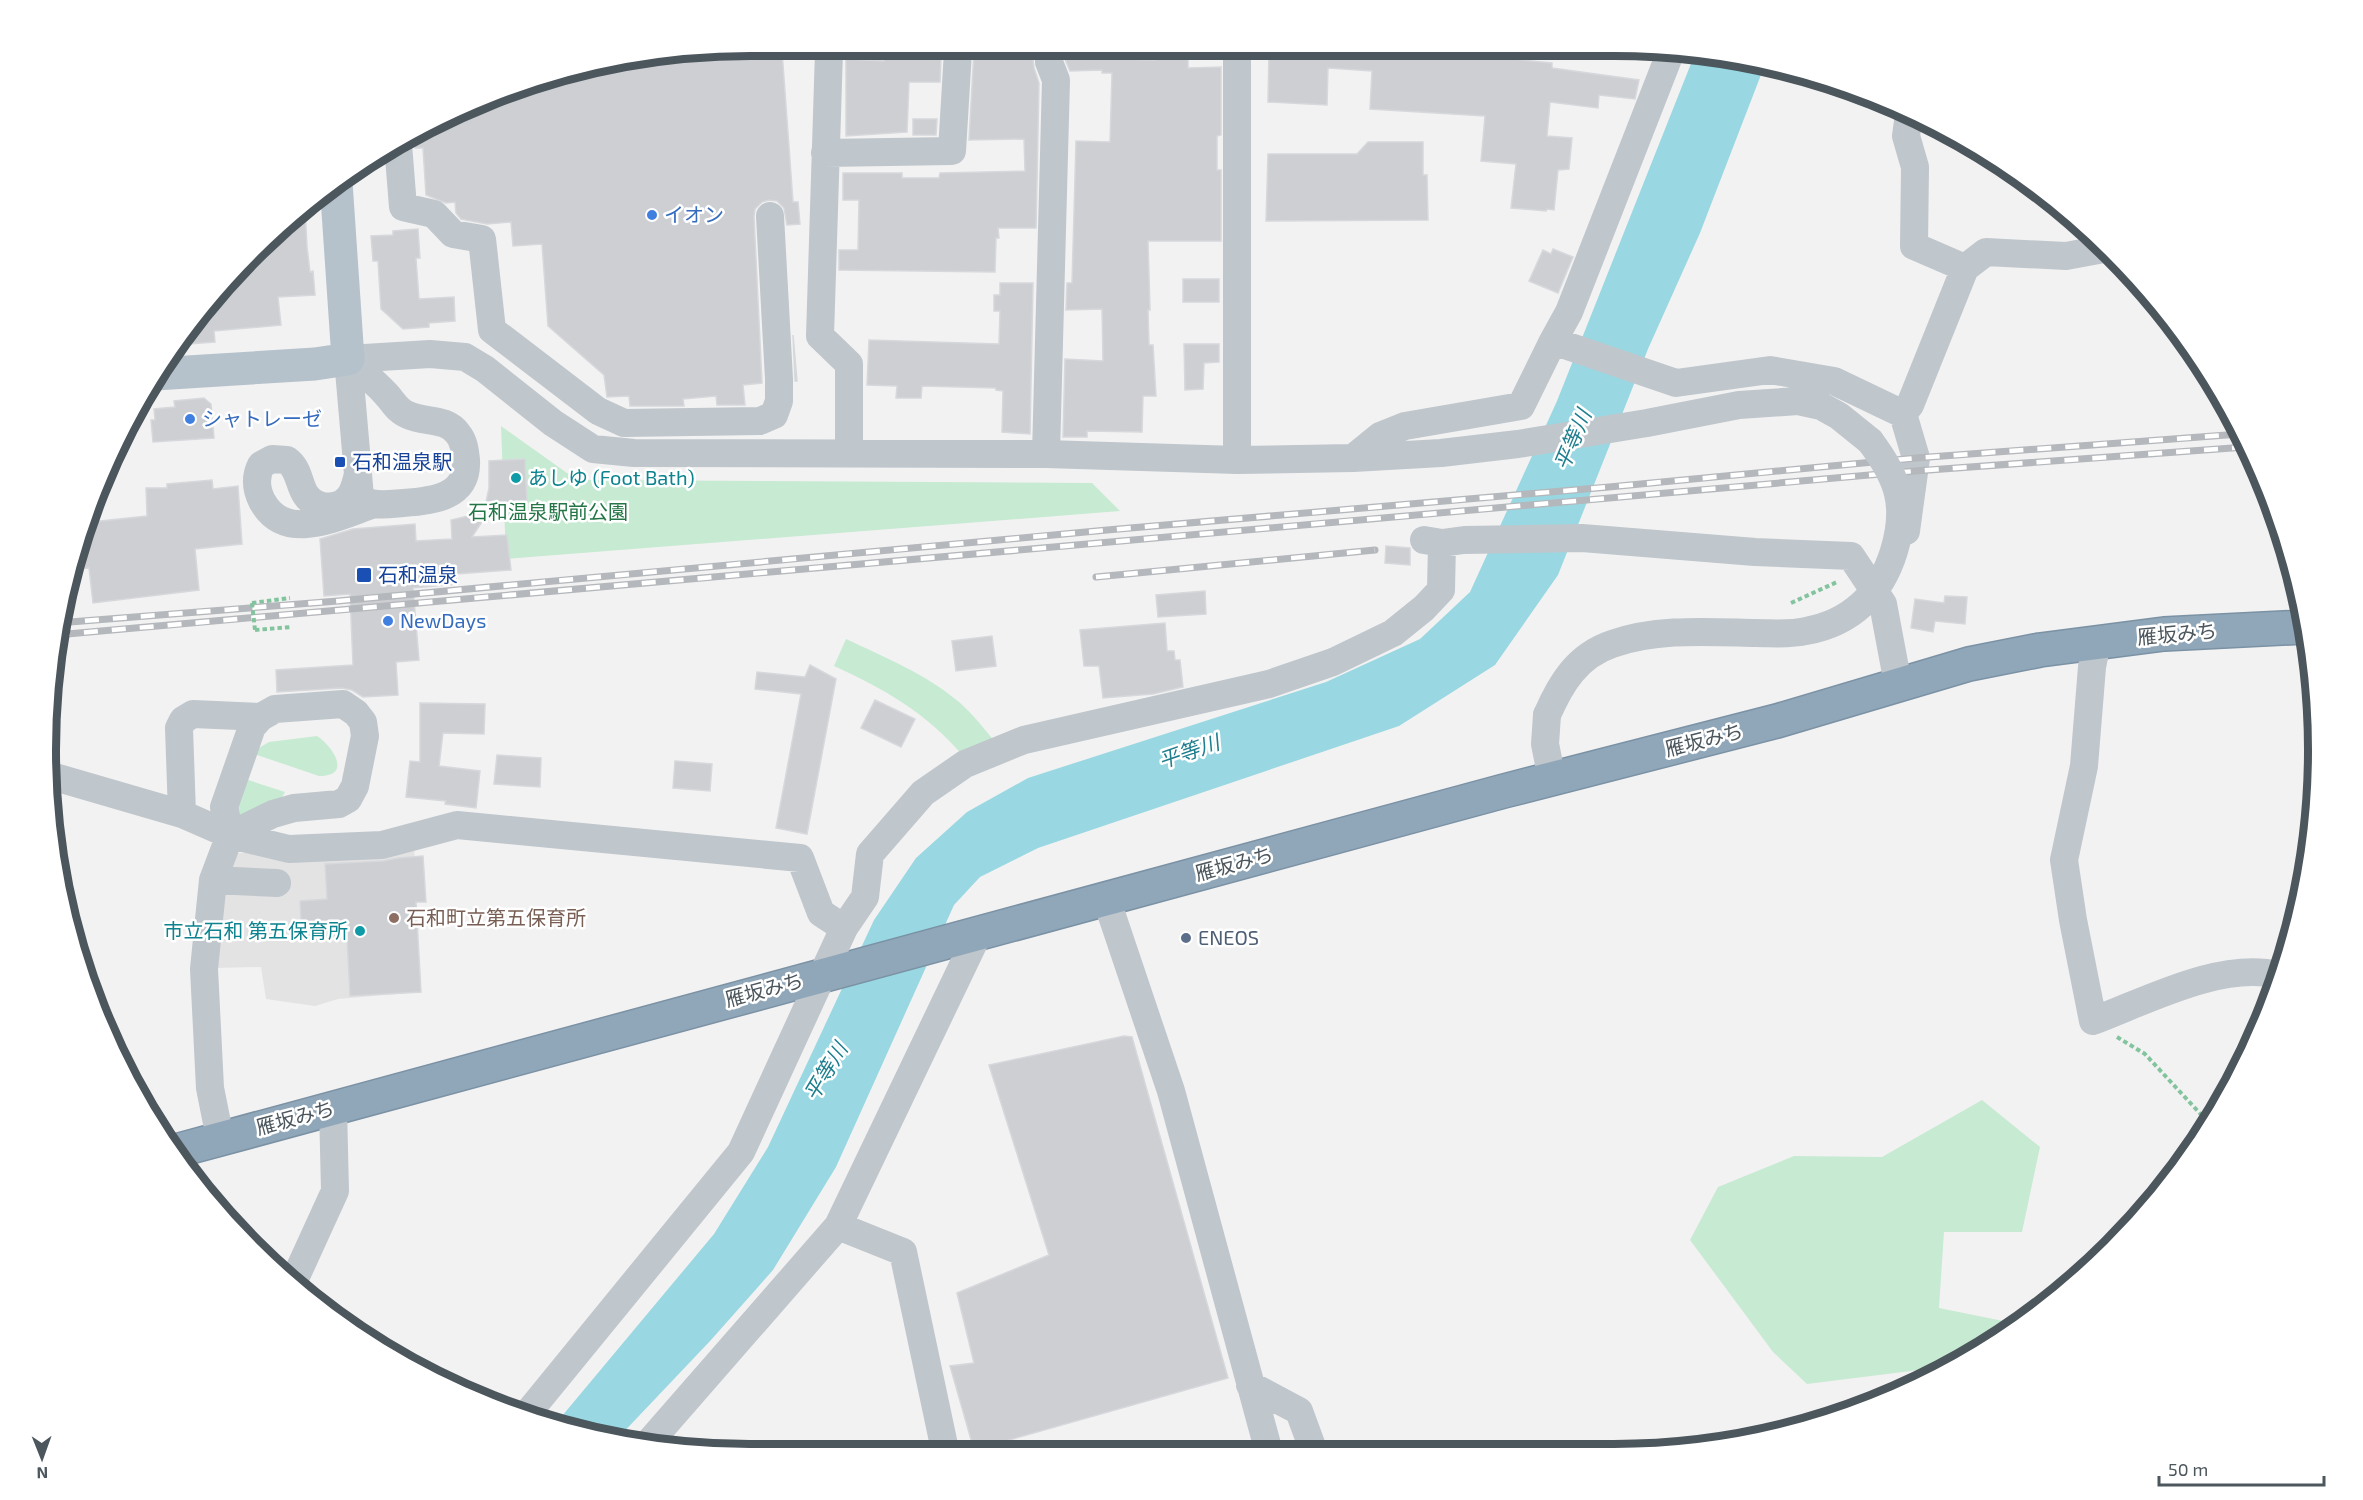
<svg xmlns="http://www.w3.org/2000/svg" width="2363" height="1500" viewBox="0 0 2363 1500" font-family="'Exo 2','Noto Sans JP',sans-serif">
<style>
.education{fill:#e4e3e3}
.green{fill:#c7ead2}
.water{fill:#99d8e2}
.building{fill:#cdcfd3;stroke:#d6d8dc;stroke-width:1.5}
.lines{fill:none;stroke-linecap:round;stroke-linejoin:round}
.highway-casing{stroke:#7b92a5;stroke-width:36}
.path{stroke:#83c49f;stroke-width:4;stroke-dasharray:4.5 3;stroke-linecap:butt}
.minor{stroke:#bfc6cc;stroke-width:28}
.major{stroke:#b5c2cc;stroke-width:33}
.highway{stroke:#90a7b9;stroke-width:33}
.rail-casing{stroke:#b4b7bb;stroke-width:7}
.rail{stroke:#fff;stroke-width:4.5;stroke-dasharray:14;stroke-linecap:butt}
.path-bridge{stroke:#83c49f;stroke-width:4;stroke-dasharray:4.5 3;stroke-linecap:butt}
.minor-bridge{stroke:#bfc6cc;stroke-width:28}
.shop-dot{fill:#3f7fe0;stroke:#fff;stroke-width:2}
.transit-dot{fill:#1a4fb4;stroke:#fff;stroke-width:2}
.culture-dot{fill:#0f9aa8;stroke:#fff;stroke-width:2}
.education-dot{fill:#8d6e63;stroke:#fff;stroke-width:2}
.service-dot{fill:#5c6f8a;stroke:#fff;stroke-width:2}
.labels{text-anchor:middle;stroke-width:5;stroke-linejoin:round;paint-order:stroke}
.shop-label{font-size:20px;fill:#366cbe;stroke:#fff;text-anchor:start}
.transit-label{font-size:20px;fill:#164399;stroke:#fff;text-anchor:start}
.culture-label{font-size:20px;fill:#0d838f;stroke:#fff;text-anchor:start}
.park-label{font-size:20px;fill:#247647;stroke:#fff}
.street-label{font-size:20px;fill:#4c565d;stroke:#fff}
.education-label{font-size:20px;fill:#785e54;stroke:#fff;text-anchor:start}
.service-label{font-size:20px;fill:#4e5e75;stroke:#fff;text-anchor:start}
.water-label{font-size:21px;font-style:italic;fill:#1e7e8e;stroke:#fff}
.rim{fill:none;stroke:#4c565d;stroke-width:8}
</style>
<rect width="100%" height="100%" fill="#f3f2f2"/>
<path class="education" d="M415,839L409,993L338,999L315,1006L266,999L261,967L216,968L229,854Z"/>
<path class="green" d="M501,426L567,473L587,480L1092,483L1120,511L506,559Z
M846,639C884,657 926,674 959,702C973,714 985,730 997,744L963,756C928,714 883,688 834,666Z
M317,736C334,747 352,777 319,776L257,755V749L269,742Z
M242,778L285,792L281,799L238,824V782Z
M1982,1100L2040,1147L2022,1232H1944L1939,1308L2018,1324L1922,1383L1919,1370L1807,1384L1773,1352L1690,1240L1718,1187L1794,1156L1882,1157Z"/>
<path class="water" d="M1696,51H1705L1764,67L1700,233L1648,349L1558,575L1495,665L1399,726L1038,848L980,877L954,905L836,1167L773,1270L711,1340L618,1438L557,1422L714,1234L768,1147L874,920L916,858L967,812L1028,778L1326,682L1420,639L1470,592L1557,401Z"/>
<path class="building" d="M658,51H782L793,202H798L800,224L787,225L784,208L777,201L769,200L762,202L755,209L754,217L762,383L743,385L745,405H717L716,396L683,399L684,406H630L629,396L607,397L604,375L548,326L542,244L513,246L511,222L487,224L461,219L456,213L455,202L446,203L426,195L423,148H415L413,137L524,82Z
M974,51H1032L1034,68L1039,83L1036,228H998L999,238H996L995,272L839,270V250H858L859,200H843V173H902V178H939L940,173L1025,171L1024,139L969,140Z
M1065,51L1120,53V59L1155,60V51H1188V68L1221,67V135L1217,136V170H1221V241H1148L1150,310H1148L1149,345H1153L1156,396H1143L1142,432L1087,431V437H1063L1065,359L1103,361L1102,309L1066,310L1067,283H1072L1076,141L1110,142L1112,73H1102V70L1070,71L1065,59Z
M1269,51H1349L1406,56L1407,51H1473V55L1552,63V68L1639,80L1635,99L1599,95L1598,108L1550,102L1547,136L1572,138L1569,169L1558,170L1554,210L1547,209L1546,211L1511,208L1516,164L1481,161L1485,116L1370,109L1372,71L1328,68L1327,105L1268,102Z
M884,56H941L940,82H909L907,132L846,136V59L884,61Z
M913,119H937L936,135H913Z
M1368,142H1423V175H1427L1428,220L1266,221L1268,154H1357Z
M305,208L307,247L310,272L313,271L315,295L278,297L281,325L214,331L215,342L175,345L191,321L252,251Z
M418,229L420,258H416L419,299L454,297L455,321L429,323V327L403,329L381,309L378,261H373L371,236L393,235V231Z
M1553,249L1573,257L1558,293L1529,281L1543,250L1551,254Z
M1183,279H1219V302H1183Z
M1000,283H1033L1030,434L1002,432L1003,391L996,390V388L922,386L921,398H896L897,386L867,385L869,340L999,344L1000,311H994V295H1000Z
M793,335L797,381H795V378Z
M1184,344H1219V362L1204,363L1203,389L1185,390Z
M204,398L211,404L214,438L153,442L151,420H155L154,409L175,407L174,401Z
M525,459L527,502H486L489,488V461Z
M212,480L213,489L238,486L242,544L195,549L199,590L93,603L89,568L70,570L82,523L147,516L146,488H167V484Z
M489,511L472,537L507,535L511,570L456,574V584L413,588L419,660L396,662L398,695L363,697L352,690L342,688L277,692L276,670L353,665L350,594L324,596L320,539L353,529L415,524L416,541L452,539L451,520Z
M1386,546L1410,548V565L1385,563Z
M1205,591L1206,614L1158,617L1156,595Z
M1945,596L1967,597L1965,624L1935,621L1933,632L1911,628L1915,599L1944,603Z
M1165,623L1167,651H1174L1175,660H1180L1183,687L1153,694L1103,698L1099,666H1084L1080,630Z
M992,636L996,666L956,671L952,641Z
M810,665L836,679L807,834L776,828L801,694L755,689L757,672L805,677Z
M875,700L915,719L901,747L861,728Z
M420,703L485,704L484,734L443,733L439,766L480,771L476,808L445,804L446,801L406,797L410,761L420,762Z
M497,755L541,758L540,787L494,784Z
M675,761L712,764L710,791L673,788Z
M423,856L426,902H416L421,992L350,996L347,938L302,940L300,901L327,899L325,864L383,861L398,858Z
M1124,1036L1132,1037L1228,1378L974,1450L950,1366L974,1363L957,1293L1049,1255L989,1065Z"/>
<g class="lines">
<defs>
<path id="highway" d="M172,1152L1504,791L1777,721L1969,664L2040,650L2164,634L2305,627"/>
</defs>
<use href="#highway" class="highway-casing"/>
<path class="path" d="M252,603L290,598
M1791,603L1837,582
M255,630L291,627
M2117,1037L2145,1054L2208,1122"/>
<path class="minor" d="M829,51L820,336L849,364V453
M1909,114L1906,136L1915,167L1914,246L1965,268
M398,144L403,207L434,214L453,234L482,239L492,330L598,411L624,423L760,421L774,415L779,401V379L770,216
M825,153L952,151L958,51
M1553,341L1676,383L1770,370L1834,381L1903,414L1916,458L1906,531
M348,359L430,354L465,357L485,369L553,423L593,449L634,453L1046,454L1237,460L1353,458L1441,453L1518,444L1647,423L1739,405L1798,401L1821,406L1839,416L1870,441
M348,359C360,370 374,381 385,393C393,401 397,411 408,415C425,423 446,417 458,434C464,441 465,451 466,460C468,497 433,501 403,503C390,504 370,508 360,497Z
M1903,414L1910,405L1965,268L1986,252L2066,256L2104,249
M1046,454L1056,80L1049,62V51
M1353,458L1380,436L1405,426L1521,406L1553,341L1569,312L1671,51
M1237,460V51
M358,474C355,487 352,500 338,505C332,507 325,507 319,505C296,497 304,472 287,460L272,459L261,465C255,477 256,489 262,501C286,545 340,515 375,504
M1424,540L1442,543L1464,540L1582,538L1755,552L1851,556L1883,604L1898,684
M2097,641L2092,667L2084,766L2064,860L2073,920L2093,1021C2146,1001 2221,961 2278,975
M1547,715L1545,744L1552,779
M48,775L182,814L230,835L289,849L382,845L457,825L800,858L821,913L844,928
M182,814L179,728L183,720L193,714L261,717
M213,880L277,883
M1106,898L1171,1091L1269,1452
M220,1138L210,1088L204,969L213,880L230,835L224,807L252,727L261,717L275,709L343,704L356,713L363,722L365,736L355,786L348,799L339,804L294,808L273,814L230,835
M838,1226L903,1252L945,1450
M293,1283L335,1191L333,1108
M1250,1385L1299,1411L1314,1452
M527,1414L741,1152L844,928L865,897L870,854L923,793L965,764L1024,740L1269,684L1333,662L1393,633L1424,608L1441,590L1442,543
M646,1446L838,1226L979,932"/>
<path class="major" d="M155,374L315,364L348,359L336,182"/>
<use href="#highway" class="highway"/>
<defs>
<path id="rail" d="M1096,577L1375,550
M57,623L338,601L1107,530L1609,487L1916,458L2240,434
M56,635L1915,471L2246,447"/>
</defs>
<use href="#rail" class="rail-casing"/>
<use href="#rail" class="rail"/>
<path class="path-bridge" d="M252,603L255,630"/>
<path class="minor-bridge" d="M1547,715C1561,683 1577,656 1612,644C1657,628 1709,632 1756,633C1772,633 1790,635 1806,631C1851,623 1881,594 1894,551C1908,505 1898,478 1870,441"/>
</g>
<g class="shop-dot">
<circle cx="652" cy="215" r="6"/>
<circle cx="190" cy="419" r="6"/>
<circle cx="388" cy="621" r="6"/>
</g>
<g class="transit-dot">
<rect x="334" y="456" width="12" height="12" rx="3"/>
<rect x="356" y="567" width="16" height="16" rx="3"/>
</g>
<g class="culture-dot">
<circle cx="516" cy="478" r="6"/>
<circle cx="360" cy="931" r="6"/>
</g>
<circle class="education-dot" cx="394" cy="918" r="6"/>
<circle class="service-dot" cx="1186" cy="938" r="6"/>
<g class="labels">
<g class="shop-label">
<text x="664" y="222">イオン</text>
<text x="202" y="426">シャトレーゼ</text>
<text x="400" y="628">NewDays</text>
</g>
<g class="transit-label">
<text x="352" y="469">石和温泉駅</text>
<text x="378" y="582">石和温泉</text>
</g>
<g class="culture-label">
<text x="528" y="485">あしゆ (Foot Bath)</text>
<text x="348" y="938" text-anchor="end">市立石和 第五保育所</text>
</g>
<g class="park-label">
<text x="548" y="519">石和温泉駅前公園</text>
</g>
<g class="street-label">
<text transform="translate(2177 634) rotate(-5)" y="7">雁坂みち</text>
<text transform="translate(1704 740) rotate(-14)" y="7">雁坂みち</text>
<text transform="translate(1234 864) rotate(-15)" y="7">雁坂みち</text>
<text transform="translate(764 990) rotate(-15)" y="7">雁坂みち</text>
<text transform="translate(295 1118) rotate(-15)" y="7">雁坂みち</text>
</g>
<g class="education-label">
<text x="406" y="925">石和町立第五保育所</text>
</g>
<g class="service-label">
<text x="1198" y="945">ENEOS</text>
</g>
<g class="water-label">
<text transform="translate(1573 440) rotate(-67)" y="7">平等川</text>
<text transform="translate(1189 752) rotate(-19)" y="7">平等川</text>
<text transform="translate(826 1072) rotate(-59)" y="7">平等川</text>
</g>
</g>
<path d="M0 0H2363V1500H0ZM750 56H1614A694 694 0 0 1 2308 750V750A694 694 0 0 1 1614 1444H750A694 694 0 0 1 56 750V750A694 694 0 0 1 750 56Z" fill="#fff" fill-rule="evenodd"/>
<path class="rim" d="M750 56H1614A694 694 0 0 1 2308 750V750A694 694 0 0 1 1614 1444H750A694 694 0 0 1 56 750V750A694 694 0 0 1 750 56Z"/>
<g transform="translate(42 1458) rotate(179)" stroke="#ffffff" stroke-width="4.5" paint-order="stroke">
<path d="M0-4.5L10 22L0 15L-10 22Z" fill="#4c565d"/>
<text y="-9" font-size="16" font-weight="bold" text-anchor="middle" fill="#4c565d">N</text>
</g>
<path d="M2159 1476v9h165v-9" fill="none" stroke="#4c565d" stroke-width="3"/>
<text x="2168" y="1476" font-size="18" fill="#4c565d" stroke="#ffffff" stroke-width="4.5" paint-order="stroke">50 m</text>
</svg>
